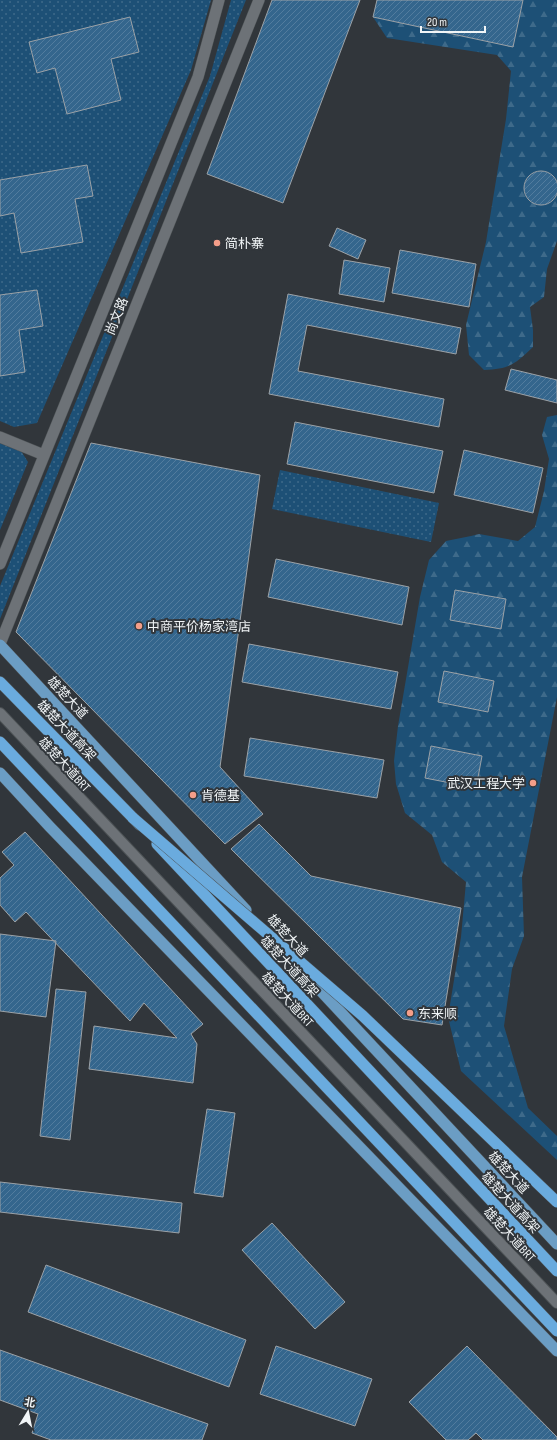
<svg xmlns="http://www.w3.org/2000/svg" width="557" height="1440" viewBox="0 0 557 1440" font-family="'Sofia Sans Condensed','Noto Sans SC',sans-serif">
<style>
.grass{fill:url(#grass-dots)}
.forest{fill:url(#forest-firs)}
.building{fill:url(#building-hatch);stroke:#9ca2a7}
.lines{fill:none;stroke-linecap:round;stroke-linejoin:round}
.service-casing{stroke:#4d5255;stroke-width:12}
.minor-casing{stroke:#4d5255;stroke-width:12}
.primary-casing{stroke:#4d5255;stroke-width:12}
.trunk-casing{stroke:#4d5255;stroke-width:12}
.service{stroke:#6d7277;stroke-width:10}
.minor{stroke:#6d7277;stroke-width:11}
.primary{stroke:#6b9dc4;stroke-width:11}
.trunk{stroke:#6aabde;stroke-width:11}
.trunk-bridge-casing{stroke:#4d5255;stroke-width:12;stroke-linecap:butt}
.trunk-bridge{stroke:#6aabde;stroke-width:11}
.poi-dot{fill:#f49e89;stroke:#31363b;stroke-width:1.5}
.labels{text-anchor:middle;stroke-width:4;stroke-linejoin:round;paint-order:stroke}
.poi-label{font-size:13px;fill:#f1f5f7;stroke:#31363b;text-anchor:start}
.street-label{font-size:13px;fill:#f1f5f7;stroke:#31363b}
</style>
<defs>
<pattern id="grass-dots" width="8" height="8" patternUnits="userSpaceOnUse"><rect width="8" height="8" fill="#1d5076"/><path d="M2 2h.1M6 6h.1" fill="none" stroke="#3e6a8a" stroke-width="1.8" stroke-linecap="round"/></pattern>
<pattern id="forest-firs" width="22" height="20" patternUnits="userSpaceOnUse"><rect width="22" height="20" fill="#1d5076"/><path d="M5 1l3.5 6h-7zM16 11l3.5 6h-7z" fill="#3e6a8a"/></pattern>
<pattern id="building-hatch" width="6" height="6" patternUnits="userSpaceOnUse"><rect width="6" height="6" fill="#34668d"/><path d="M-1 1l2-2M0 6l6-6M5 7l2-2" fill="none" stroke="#527c9e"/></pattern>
</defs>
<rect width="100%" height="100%" fill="#31363b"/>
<path class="grass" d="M0,0H211L191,70L37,423L14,427L0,421Z
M231,0H246L0,619V586L210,76Z
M0,442L21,451L28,462L0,530Z
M280,470L439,503L431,542L272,509Z"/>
<path class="forest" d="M377,0H557V241L547,269L544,297L530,307L533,330V347C515,364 510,369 484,370L469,355L466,325L486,242L506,119L511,71L497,55L387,38L373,17Z
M557,415V697L522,877L524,936L512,969L504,1026L528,1108L557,1136V1160L461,1071L448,1017L461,937L466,882L442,862L432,835L405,813L396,784L394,761L398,726L420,597L429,560L446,541L471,536L479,534L518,541L535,527L544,491L549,459L542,435L547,417Z"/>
<path class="building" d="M272,0H360L283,203L207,174Z
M377,0H523L513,47L373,17Z
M130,17L139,52L111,59L121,100L67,114L55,68L37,73L29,42Z
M87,165L93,196L75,199L83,242L21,253L14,213L0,216V180Z
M524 188a17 17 0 1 1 34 0a17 17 0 1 1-34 0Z
M337,228L366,240L358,259L329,246Z
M400,250L476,264L469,307L392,293Z
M344,260L390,268L384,302L339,294Z
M37,290L43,326L19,330L25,372L0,376V295Z
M288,294L461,328L456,354L307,325L298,371L444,399L439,427L269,394Z
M511,369L557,380V403L505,390Z
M295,422L443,451L434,493L287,464Z
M91,443L260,475L220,767L263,814L225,844L16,632Z
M464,450L543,468L533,513L454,495Z
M276,559L409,587L402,625L268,597Z
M455,590L506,599L501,629L450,620Z
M249,644L398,672L391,709L242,682Z
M444,671L494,681L488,712L438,702Z
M250,738L384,760L377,798L244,776Z
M431,746L482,756L476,788L425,778Z
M259,824L311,876L461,908L442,1025L403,1019L231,849Z
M25,832L203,1024L191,1034L197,1044L193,1083L89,1069L94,1026L177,1038L144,1003L130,1021L26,912L15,922L0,905V878L14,865L2,852Z
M0,934L56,941L46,1017L0,1011Z
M56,989L86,992L70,1140L40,1136Z
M207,1109L235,1113L223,1197L194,1193Z
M0,1182L182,1203L179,1233L0,1212Z
M272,1223L345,1302L315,1329L242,1250Z
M46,1265L246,1340L229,1387L28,1312Z
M276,1346L372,1379L355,1426L260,1394Z
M467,1346L557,1437V1440H483L476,1433L468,1440H446L409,1402Z
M0,1350L208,1424L202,1440H51L32,1433L38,1414L0,1400Z"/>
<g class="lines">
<defs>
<path id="service" d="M0,713L557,1303"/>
<path id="minor" d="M0,437L44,455
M0,564L198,77L219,0
M0,644L259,0"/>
<path id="primary" d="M0,645L246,910
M0,773L50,827L557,1351
M291,959L557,1244"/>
<path id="trunk" d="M0,682L140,825
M0,742L557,1331
M157,844L557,1271"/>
</defs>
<use href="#service" class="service-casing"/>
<use href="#minor" class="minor-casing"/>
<use href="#primary" class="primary-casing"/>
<use href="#trunk" class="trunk-casing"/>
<use href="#service" class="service"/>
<use href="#minor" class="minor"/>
<use href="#primary" class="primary"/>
<use href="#trunk" class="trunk"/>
<defs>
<path id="trunk-bridge" d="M133,818L363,1016L557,1202"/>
</defs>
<use href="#trunk-bridge" class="trunk-bridge-casing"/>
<use href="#trunk-bridge" class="trunk-bridge"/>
</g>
<g class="poi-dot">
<circle cx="217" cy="243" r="4"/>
<circle cx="139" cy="626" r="4"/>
<circle cx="533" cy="783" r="4"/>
<circle cx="193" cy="795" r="4"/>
<circle cx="410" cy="1013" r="4"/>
</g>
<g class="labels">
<g class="poi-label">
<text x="225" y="248">简朴寨</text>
<text x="147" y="631">中商平价杨家湾店</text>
<text x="525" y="788" text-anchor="end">武汉工程大学</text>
<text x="201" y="800">肯德基</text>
<text x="418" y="1018">东来顺</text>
</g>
<g class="street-label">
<text transform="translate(116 316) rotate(-68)" y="5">尚文路</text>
<text transform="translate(68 697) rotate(47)" y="5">雄楚大道</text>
<text transform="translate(67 730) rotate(46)" y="5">雄楚大道高架</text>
<text transform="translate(65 764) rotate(47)" y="5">雄楚大道BRT</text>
<text transform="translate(288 935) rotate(47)" y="5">雄楚大道</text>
<text transform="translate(290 966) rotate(47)" y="5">雄楚大道高架</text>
<text transform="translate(288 999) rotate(47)" y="5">雄楚大道BRT</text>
<text transform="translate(509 1172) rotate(47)" y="5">雄楚大道</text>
<text transform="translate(511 1202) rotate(47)" y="5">雄楚大道高架</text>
<text transform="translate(510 1234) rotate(47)" y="5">雄楚大道BRT</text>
</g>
</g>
<g transform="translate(28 1412) rotate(10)" stroke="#31363b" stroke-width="3" paint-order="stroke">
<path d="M0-3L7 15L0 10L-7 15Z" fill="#f1f5f7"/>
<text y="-6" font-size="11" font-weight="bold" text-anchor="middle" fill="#f1f5f7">北</text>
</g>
<path d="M421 26v6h64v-6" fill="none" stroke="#f1f5f7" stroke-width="2"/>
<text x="427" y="26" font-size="12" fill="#f1f5f7" stroke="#31363b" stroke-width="3" paint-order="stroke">20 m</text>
</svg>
